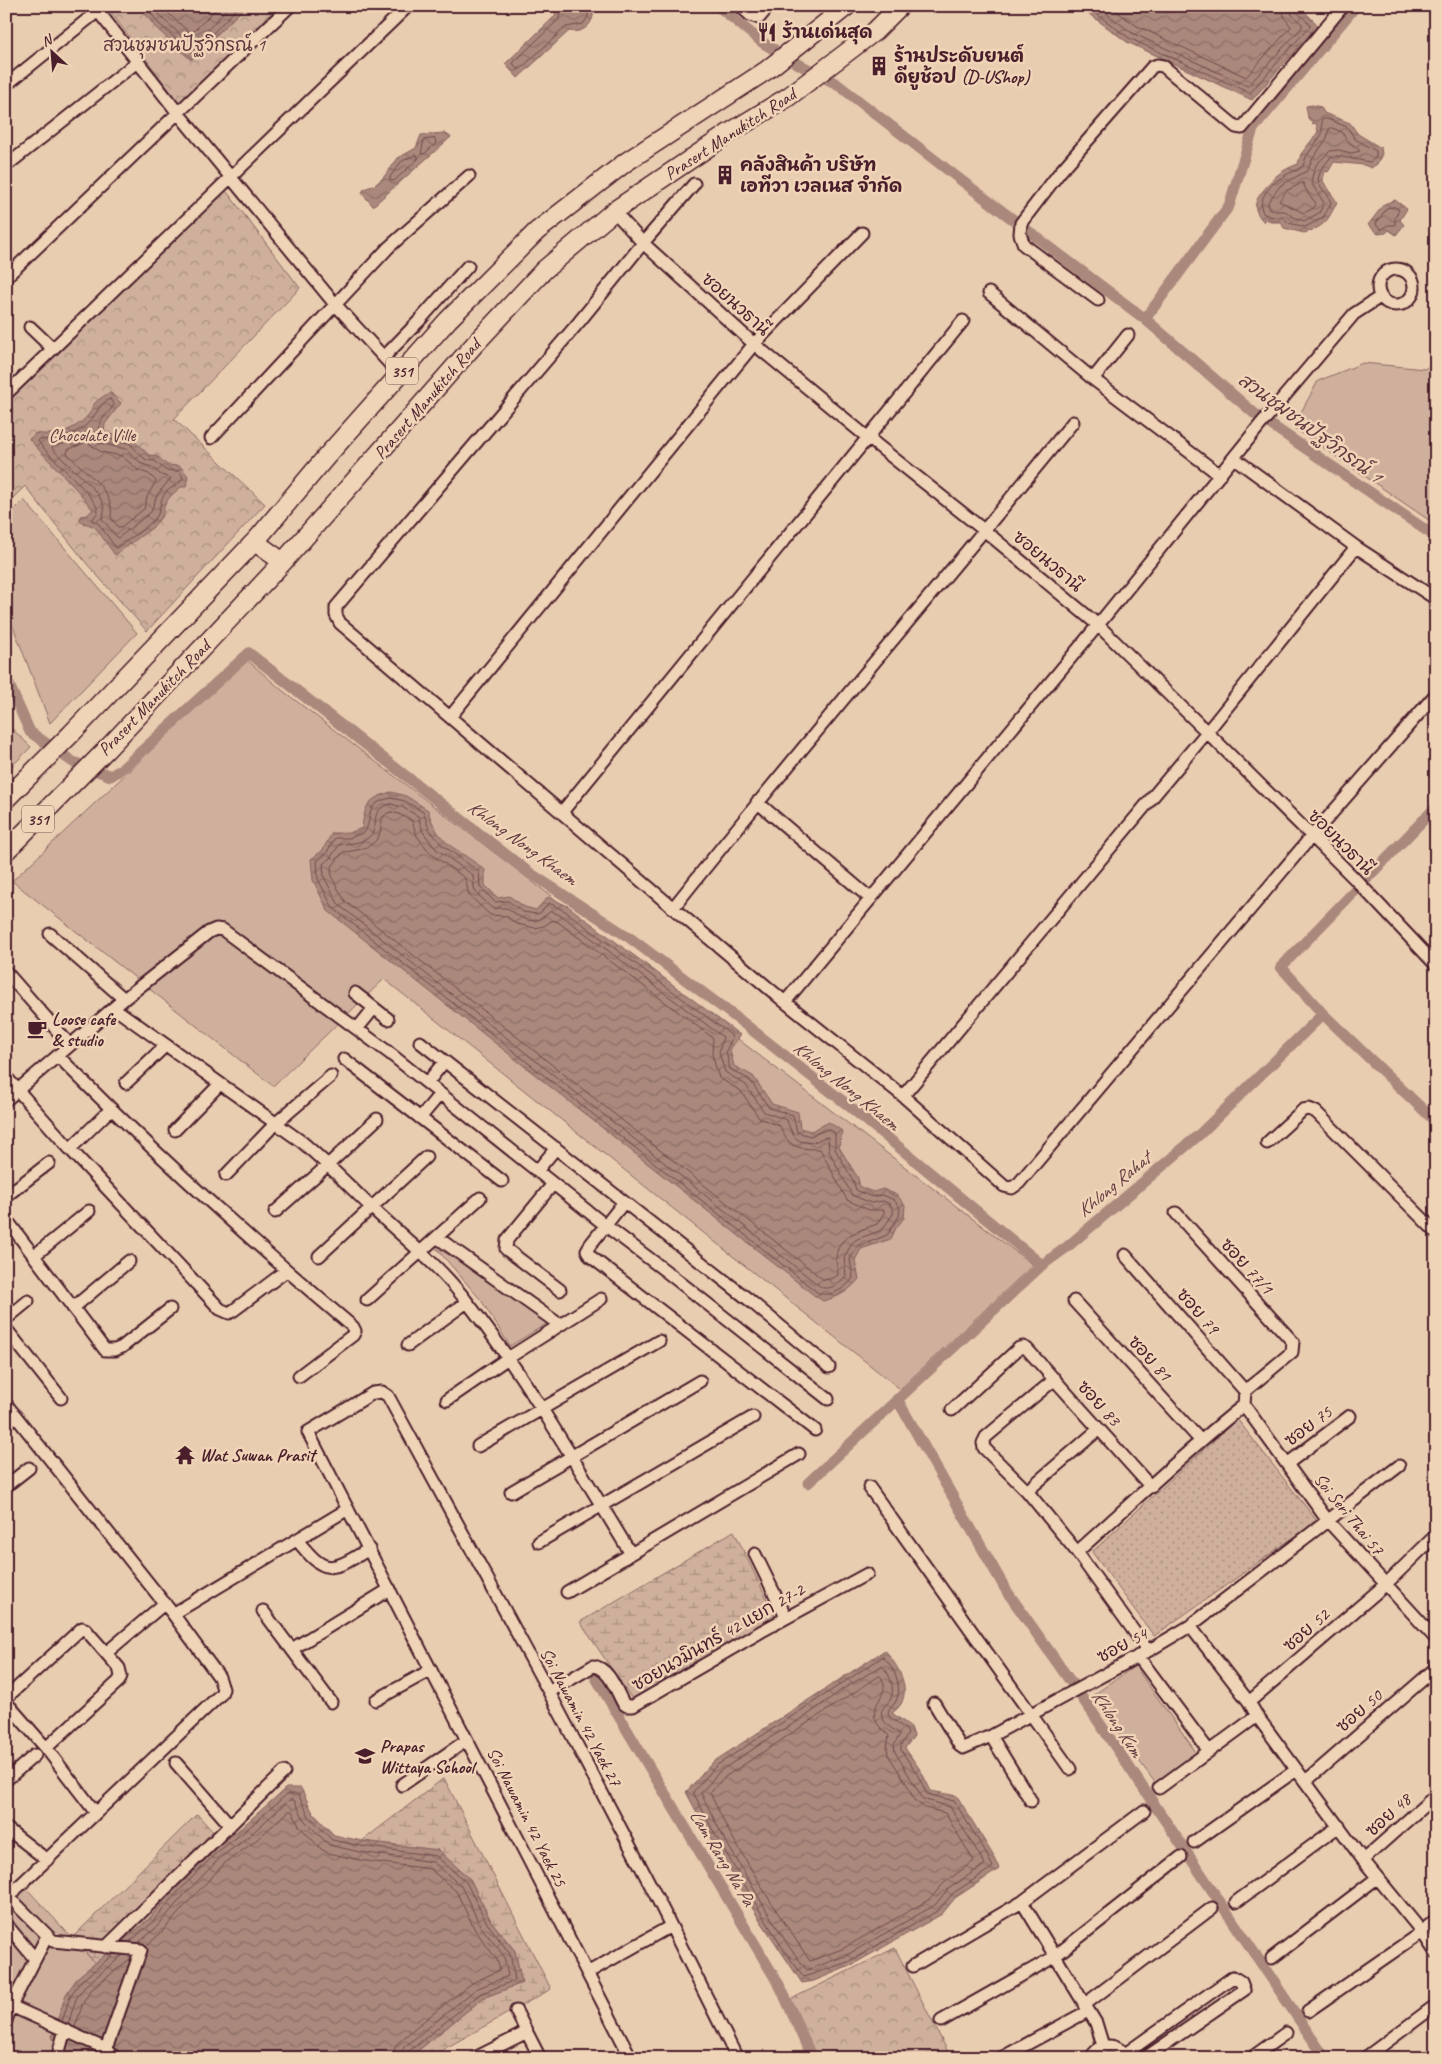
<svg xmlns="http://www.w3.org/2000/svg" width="1442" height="2064" viewBox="0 0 1442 2064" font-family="Caveat,'Playpen Sans Thai',sans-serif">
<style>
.grass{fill:#cfb09c;stroke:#8c6864}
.forest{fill:url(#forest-crowns);stroke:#8c6864}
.wetland{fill:url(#wetland-marsh);stroke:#8c6864}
.garden{fill:url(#garden-dots);stroke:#8c6864}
.water{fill:url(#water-waves);stroke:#845e5c}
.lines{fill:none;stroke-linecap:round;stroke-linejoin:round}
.shore{stroke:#70494b;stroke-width:1}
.canal{stroke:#aa887c;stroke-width:11}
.minor-casing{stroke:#4a1f2b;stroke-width:15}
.primary-casing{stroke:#4a1f2b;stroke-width:21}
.minor{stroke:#f0d4b7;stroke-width:11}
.primary{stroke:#f0d4b7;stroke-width:18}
.labels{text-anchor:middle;stroke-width:5;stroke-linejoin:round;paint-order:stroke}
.shield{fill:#f0d4b7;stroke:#7c5555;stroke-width:1}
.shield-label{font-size:16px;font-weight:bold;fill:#4a1f2b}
.poi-label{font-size:18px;font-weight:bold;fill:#4a1f2b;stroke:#f0d4b7;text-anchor:start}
.park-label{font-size:18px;fill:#5e353c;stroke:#f0d4b7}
.street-label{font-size:18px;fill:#4a1f2b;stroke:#f0d4b7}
.water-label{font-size:19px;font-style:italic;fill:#62393f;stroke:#f0d4b7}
</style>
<defs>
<pattern id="forest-crowns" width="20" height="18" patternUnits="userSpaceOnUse" patternTransform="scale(1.25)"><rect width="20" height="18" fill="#cfb09c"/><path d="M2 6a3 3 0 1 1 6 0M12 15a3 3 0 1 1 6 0" fill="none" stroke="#aa8f7f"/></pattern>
<pattern id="wetland-marsh" width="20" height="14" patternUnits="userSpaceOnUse" patternTransform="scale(1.25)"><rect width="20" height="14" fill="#cfb09c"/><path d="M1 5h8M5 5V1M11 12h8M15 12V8" fill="none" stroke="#aa8f7f"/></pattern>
<pattern id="garden-dots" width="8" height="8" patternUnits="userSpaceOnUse" patternTransform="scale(1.25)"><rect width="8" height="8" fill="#cfb09c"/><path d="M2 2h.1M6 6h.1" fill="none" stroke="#aa8f7f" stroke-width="1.8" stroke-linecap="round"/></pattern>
<pattern id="water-waves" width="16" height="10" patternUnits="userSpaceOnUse" patternTransform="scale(1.25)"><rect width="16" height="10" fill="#aa887c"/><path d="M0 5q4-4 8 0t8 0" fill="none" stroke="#8c6f66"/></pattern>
</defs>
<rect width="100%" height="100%" fill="#e9cdb1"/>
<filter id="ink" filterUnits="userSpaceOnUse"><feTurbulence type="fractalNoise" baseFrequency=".02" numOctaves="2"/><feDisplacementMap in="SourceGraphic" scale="10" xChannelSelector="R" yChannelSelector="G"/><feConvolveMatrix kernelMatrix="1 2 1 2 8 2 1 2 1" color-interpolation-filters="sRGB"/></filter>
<g filter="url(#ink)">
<path class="grass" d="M1436,360V525L1293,427L1318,381L1363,363L1425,369Z
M24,500L137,633L50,723L6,608V518Z
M247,660L282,690L1033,1265L900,1389L384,979L273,1086L12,881Z
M6,723L31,747L6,772Z
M436,1248L461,1261L551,1321L510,1346L481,1300Z
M1135,1666L1198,1755L1156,1784L1092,1696Z
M17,1878L95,1963L78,1977L61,2058H6V1890Z"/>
<path class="forest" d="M106,6H279L179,103Z
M224,188L300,288L174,419L265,504L147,631L87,564L25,486L6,505V399Z
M895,1948L951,2058H811L783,2003Z"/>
<path class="wetland" d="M734,1531L775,1616L632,1699L580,1622Z
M444,1778L551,1989L428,2058H409L483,1998L522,1983L515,1951L491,1921L470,1879L438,1850L362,1841Z
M197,1814L222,1842L176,1887L147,1921L95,1963L72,1938Z"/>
<path class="garden" d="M1237,1419L1317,1521L1154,1636L1092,1552Z"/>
<path class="water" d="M140,6H246L191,60L155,27Z
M556,6H593C596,22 585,34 569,31L518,78L505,64L555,16Z
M1078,6H1299L1318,25L1252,100L1127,42Z
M1312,105L1321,107L1324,113L1350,123L1358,134L1381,148L1382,154L1377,164L1371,168L1364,165L1334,162L1328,172L1325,171C1325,174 1323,177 1323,180C1323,183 1334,197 1337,202C1328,220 1325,227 1304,233L1284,228L1281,222H1270L1267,219L1264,222C1250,207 1255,200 1267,186C1276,174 1285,169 1298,164L1301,154L1318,132L1316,123L1313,124L1308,118L1306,106Z
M444,133L451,137L373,206L362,193L364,189L375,185L383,178L398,158L416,148L421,135Z
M1395,200L1407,209L1400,220L1404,225L1396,235L1389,230L1386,233L1378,234L1368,225L1384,204Z
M110,392L121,403L105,424L104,433L131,438L149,455L157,456L167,465L180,466L188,476L186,487H181C171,495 163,502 163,515L152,528L115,555L95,527L82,522L80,520V516L87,515L93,510C74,484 50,463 29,439L36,433C54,437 77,430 89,414C92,411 92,406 94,404C98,399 106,395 110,392Z
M391,792L406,796L428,810C438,846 458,848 485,870V885L498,898L509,896L525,907L536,910L548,897L568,906L740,1035L730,1050L734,1066L753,1076L772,1104L798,1112L800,1128L811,1131L829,1122L842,1131L839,1147L858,1178L860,1187L873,1192L883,1189L897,1195L905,1205L904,1218L896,1228L891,1239L861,1249L855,1260L859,1279C848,1292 839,1297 823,1301L815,1296L328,911L313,880L311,859L322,851L332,833H349L362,828C365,805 367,799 391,792Z
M885,1650C896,1664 911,1685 901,1704C899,1707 895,1711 892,1713L911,1727L914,1736L905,1748L921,1771L931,1791L957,1796L996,1860L999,1869L955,1898L942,1914L850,1966L814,1981L802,1983L756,1914L711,1839L686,1792L713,1762Z
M286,1788H301L313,1813L334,1835L362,1841L438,1850L470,1879L491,1921L515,1951L522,1983L483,1998L409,2058H61L52,2036L66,1994L78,1977L147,1921L176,1887L213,1849L242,1827Z"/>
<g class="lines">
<path class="shore" d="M146,6L158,23L191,52L209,37L239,6
M153,6L163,19L191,44L205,33L229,6
M163,6L169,14L191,34L219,6
M560,6L559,19L513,63L517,69H520L566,27L583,24L588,17V6
M1086,6L1129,38L1250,93L1310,26V24L1297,12L1296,6
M1097,6L1132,33L1248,86L1302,27V24L1292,15L1290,6
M1109,6L1137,26L1246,77L1291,27L1284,16L1282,6
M1322,119H1327L1347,127L1355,139L1376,151V157L1370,162L1337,156L1330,158L1321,170L1318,179L1321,188L1328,195L1331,203L1323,218L1305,227L1289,223L1283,217H1273L1264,214C1255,202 1270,184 1281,178C1288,173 1296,171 1303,166L1306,157L1322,134Z
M1332,128L1342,132L1346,139L1360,151L1352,153L1338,150L1330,151L1316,165L1312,177V184L1324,203L1319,213L1304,221L1293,217L1285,211H1275L1268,208V202L1281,185L1307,171L1312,160L1327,138L1329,129Z
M435,139L436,143L424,154H421L424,140Z
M415,155L418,156V159L394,181L390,180V177L401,162Z
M1303,183L1308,194L1316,203L1314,208L1304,213L1279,201L1286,191Z
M1395,207L1399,210L1395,218V225H1388L1381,229L1377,226L1376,223L1387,208Z
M110,399L114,405C107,415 95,423 101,436L107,439L129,443L146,460L155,461L165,470L179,471L183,477C181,484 171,487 166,492C160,499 161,506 158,514C154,524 125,542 116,548L99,524L92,520L98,512C98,497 49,457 38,441L40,439C58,442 84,432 94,416C99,409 101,403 110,399Z
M91,430L99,443L126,449L142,464L152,467L161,475L171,478L157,495L151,512L118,538L102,519C103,515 105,511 104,507C101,490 64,463 52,448L54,445L64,444Z
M87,442L101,452L122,456L138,470L149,474L156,481L147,497L144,509L121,527H118L111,517C115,489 83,472 67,453L68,450Z
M391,798L405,801L423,812L429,829L441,844L479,872L480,887L495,902L508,901L523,912L536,914L540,913L549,903L565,911L731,1035L732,1038L726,1051L730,1069L750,1080L769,1108L793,1115L797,1132L810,1136L828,1129L835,1133V1149L853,1180L856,1190L872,1197L883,1195L894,1200L900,1208L899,1216L887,1235L857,1247L850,1259L853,1278C846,1288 830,1299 817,1292L333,908L318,879L317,861L326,854L335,838H349L365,832C374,814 363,804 391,798Z
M391,804L402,807L418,816L423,832L436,849L473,875L474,888L477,894L493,908H507C525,921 533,927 551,911L562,916L723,1037L719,1052L725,1072L746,1085L764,1112L787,1120C791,1132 795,1145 813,1142C819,1141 823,1137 828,1137L829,1151L852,1195L871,1203L883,1201L890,1204L893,1209V1214L882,1230L857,1239L852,1243L844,1258L846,1275C842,1283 830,1291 821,1287L339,905L324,877L323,864L331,857L339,845C348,843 361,844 369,837C382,826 366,810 391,804Z
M391,812L399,814L412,821L417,836L431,854L465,878L469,895L490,915L505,916L517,924L535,928L544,926L553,920L558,922L713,1038L712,1054L719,1078L741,1091L759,1118L780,1126C788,1148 799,1149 820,1149L847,1200L869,1210H884V1213L877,1224C859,1231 837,1235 836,1259C836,1265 838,1270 838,1275L830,1279L824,1280L345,901C339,890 331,880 331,868L343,852C354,851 370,849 377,839C384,830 377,815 391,812Z
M883,1657C894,1666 903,1687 896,1701C893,1707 888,1708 888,1715L906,1730L908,1734L901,1745V1750L917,1774L927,1794L954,1801L982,1846L993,1867L952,1894L939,1910L848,1962L804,1977L785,1952L760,1911L716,1836L693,1792L716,1766Z
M882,1666C890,1673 896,1690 890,1700C886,1706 879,1709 882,1717C885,1725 894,1730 900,1734L894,1745L895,1752L923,1799L950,1807L985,1864L948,1889L935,1905L845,1956L807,1970L790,1948L765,1908L721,1833L701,1793L720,1771L779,1732L802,1719L843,1689Z
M880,1676C894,1693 868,1703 876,1721C878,1727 885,1731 889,1736L887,1747L888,1755L905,1781L915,1801L925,1808L945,1813L974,1861L944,1883L930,1899L842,1949L810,1961L772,1904L728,1830L710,1793L725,1777Z
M129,1942L150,1925L179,1891L216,1853L245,1831L287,1794H298L309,1816L332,1840L361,1846L436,1856L466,1882L487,1923L510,1954L515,1980L480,1994L408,2052L406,2058
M138,1943L155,1929L184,1895L220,1858L249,1836L289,1800H294L305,1821L329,1845L360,1852L433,1862L461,1886L481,1927L504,1956L508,1976L476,1989L404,2047L400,2058
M146,1946L160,1934L190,1900L225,1863L254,1842L289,1811H292L299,1826L321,1849L328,1853L359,1860L430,1869L456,1891L475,1930L497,1960L500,1970L472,1983L416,2027L396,2045L392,2058
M62,2022L70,1996L81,1981L114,1954
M68,2024L76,1999L86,1985L123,1955
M75,2027L83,2003L91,1990L131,1958"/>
<path class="canal" d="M718,6L763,43L802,66L837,84L962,181L1145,319L1255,414L1436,537
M1145,319L1229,206L1253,129L1356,6
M6,678L30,732L73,762L111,776L123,768L249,653L527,871L630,938L742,1022L849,1106L1042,1265
M1323,1014L1281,967L1436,807
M897,1399L1006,1590L1092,1712L1325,2058
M808,1483L1042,1265L1067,1247L1200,1134L1323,1014L1436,1122
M596,1678L781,1988L812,2058"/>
<defs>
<path id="minor" d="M94,6L178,113L334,303L400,375
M740,6L750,15L759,18L769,6
M6,85L98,11
M6,166L137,62
M694,184L643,243L579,322L336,607V615L340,623L673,908L785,1002L903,1096L1004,1186L1012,1188L1019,1183L1311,837L1436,694
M614,211L643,243L754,344L867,437L985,531L1098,625L1207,732L1355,879L1436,965
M1378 287a18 18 0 1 1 36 0a18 18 0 1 1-36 0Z
M6,277L290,6
M989,293L1093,379L1220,475
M1098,300L1024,245L1020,234L1021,223L1060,172L1152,67L1157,65L1163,66L1236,127L1242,128L1343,6
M30,327L53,349
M384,357L418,322L468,266
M1093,379L1128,335
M6,394L408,6
M211,438L389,247L469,176
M1234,458L1356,547L1436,599
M450,717L754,344L862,233
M757,802L871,899
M562,812L963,321
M673,908C803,744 941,585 1073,422
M50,934L124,999
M6,972L70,1045
M355,993L388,1019
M785,1002L1098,625L1260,425L1354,314L1380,297
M114,1008L302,1142C327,1163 348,1185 371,1207C404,1238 440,1266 468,1303C529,1382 579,1469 631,1554
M357,1029L374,1008
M420,1042L748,1299L829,1367
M58,1056C152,1151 251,1241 353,1327L355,1331L353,1335L299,1376
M344,1059L502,1181
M6,1077L70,1149L220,1309L229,1313L234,1310L286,1271
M126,1083L165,1046
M427,1083L444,1062
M903,1096L1207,732L1356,547
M6,1100L124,999L209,932L216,929L223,930L388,1052L605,1225L667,1272L828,1399
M420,1118L440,1094
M175,1130L220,1084
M1267,1143L1303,1110L1309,1109L1316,1112L1436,1232
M70,1149L111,1109
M537,1171L556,1148
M226,1175L275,1124L331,1076
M553,1184L507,1240L506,1249L560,1290
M6,1196L49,1163
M624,1202L590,1245L587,1250L590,1256L815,1430
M275,1212L329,1164L377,1119
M1176,1213L1293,1342L1292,1352L1245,1391L1244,1405
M6,1219L105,1350H115L122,1347L170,1309
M438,1238L560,1325
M35,1255L89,1211
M1125,1255L1245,1391
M319,1256L426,1157
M367,1300L480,1198
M1074,1301L1200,1440
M73,1308L129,1261
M6,1319L28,1301
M6,1329L61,1398
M408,1345L467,1302
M1055,1379L986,1437L983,1443L984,1448L1027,1491L1077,1552L1148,1651
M447,1400L508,1358L601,1299
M6,1404L173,1614L219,1677L223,1689L221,1694L16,1889L6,1903
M1244,1405L1328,1521L1436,1639
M952,1410L1019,1348L1023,1347L1027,1349L1151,1487
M478,1446L659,1341
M1287,1464L1350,1416
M6,1486L29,1468
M869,1487L1070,1769
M1027,1491L1099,1429
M511,1492L700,1381
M297,1540C326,1576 331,1572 369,1549
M539,1542L753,1417
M1077,1552C1132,1503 1186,1451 1244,1405
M755,1554L786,1617
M567,1592L799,1454
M263,1611L331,1702
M173,1614L348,1509
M1190,1626L1249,1702L1257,1716L1363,1860L1422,1932L1436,1953
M292,1649L390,1589
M106,1653L165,1603
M1138,1656L1209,1751
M549,1692L593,1666C609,1668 616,1690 623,1703L627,1706H633L762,1631L867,1574
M6,1698L82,1628L85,1629L119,1668L121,1676L119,1681L46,1748
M376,1700L431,1670
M6,1702L46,1748L96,1813
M1249,1702L1385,1585L1436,1535
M934,1703L960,1746L963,1748L991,1736L1148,1651L1190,1626L1399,1466
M991,1736L1031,1801
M176,1763L230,1825
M6,1780L35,1755
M1306,1781L1436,1668
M402,1785L467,1740
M1159,1788L1257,1716
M6,1828L47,1860
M1194,1842L1296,1770
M1363,1860L1436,1795
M9,1897L53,1941L141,1950L106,2049L116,2058
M1236,1902L1339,1826
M6,1924L35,1959
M106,1947L284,1772
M1272,1958L1377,1878
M913,1966L1022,1902
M587,1973L671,1926
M1084,2005L1212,1908
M11,2006L106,2049
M516,2011L540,2058
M1308,2011L1422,1932L1436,1919
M6,2021L11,2006L47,1936
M941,2021L1054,1957L1181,1857
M1103,2046L1096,2023L1022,1902L1144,1811
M1125,2054L1233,1977L1241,1982L1244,1990L1145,2058
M57,2058L65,2030
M475,2058L527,2032
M631,2058L308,1432L373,1393L382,1392L388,1396L549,1692L652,1888L737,2058
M1001,2058L1088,2011
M1091,2058C1099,2042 1119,2042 1126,2058
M1251,2058L1286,2033
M1365,2058L1436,2005"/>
<path id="primary" d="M255,542L283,562
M6,799L71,734L258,538L326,457L448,320L537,231L626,162L767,70L847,6
M6,851L106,750L283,562L474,345L544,270L614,211L729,133L788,97L875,31L900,6"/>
</defs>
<use href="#minor" class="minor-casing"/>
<use href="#primary" class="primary-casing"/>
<use href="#minor" class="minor"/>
<use href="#primary" class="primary"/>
</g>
</g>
<defs>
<symbol id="restaurant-bare" viewBox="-9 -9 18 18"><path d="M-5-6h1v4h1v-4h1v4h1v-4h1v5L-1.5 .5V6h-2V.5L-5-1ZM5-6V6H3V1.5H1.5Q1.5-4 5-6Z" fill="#4a1f2b" stroke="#f0d4b7" stroke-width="2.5" paint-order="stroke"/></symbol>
<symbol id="building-bare" viewBox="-9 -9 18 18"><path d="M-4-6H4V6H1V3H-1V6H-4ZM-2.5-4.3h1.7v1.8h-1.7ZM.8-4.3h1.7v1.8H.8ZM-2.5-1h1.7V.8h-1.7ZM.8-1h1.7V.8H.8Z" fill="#4a1f2b" stroke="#f0d4b7" stroke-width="2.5" paint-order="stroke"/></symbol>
<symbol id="cafe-bare" viewBox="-9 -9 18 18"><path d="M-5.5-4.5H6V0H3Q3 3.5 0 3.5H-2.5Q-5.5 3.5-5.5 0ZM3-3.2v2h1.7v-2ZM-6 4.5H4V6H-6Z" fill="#4a1f2b" stroke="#f0d4b7" stroke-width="2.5" paint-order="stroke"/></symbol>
<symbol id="temple-bare" viewBox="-9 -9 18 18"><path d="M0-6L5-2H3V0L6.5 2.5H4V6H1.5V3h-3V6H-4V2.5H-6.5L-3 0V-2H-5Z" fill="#4a1f2b" stroke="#f0d4b7" stroke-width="2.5" paint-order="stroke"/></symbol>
<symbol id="school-bare" viewBox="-9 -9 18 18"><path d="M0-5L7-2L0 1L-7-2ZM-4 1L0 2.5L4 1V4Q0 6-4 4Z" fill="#4a1f2b" stroke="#f0d4b7" stroke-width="2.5" paint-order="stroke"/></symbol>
</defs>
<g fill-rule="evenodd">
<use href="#restaurant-bare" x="753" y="18" width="28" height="28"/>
<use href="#building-bare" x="865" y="52" width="28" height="28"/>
<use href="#building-bare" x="711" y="161" width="28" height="28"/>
<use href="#cafe-bare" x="23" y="1015" width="28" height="28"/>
<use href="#temple-bare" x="171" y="1441" width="28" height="28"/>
<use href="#school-bare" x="351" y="1742" width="28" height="28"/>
</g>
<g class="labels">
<g class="shield">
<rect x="386" y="357.5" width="32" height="27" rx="4"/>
<rect x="22" y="805.5" width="32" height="27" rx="4"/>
</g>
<g class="shield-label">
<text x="402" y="377">351</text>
<text x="38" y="825">351</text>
</g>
<g class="poi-label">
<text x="782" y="38">ร้านเด่นสุด</text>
<text x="894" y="62">ร้านประดับยนต์<tspan x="894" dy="21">ดียูช้อป (D-UShop)</tspan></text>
<text x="740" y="171">คลังสินค้า บริษัท<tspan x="740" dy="21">เอทีวา เวลเนส จำกัด</tspan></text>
<text x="52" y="1025">Loose cafe<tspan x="52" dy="21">&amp; studio</tspan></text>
<text x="200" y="1461">Wat Suwan Prasit</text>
<text x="380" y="1752">Prapas<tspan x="380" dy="21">Wittaya School</tspan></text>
</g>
<g class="park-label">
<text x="184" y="51">สวนชุมชนปัฐวิกรณ์ 1</text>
<text x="92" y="441">Chocolate Ville</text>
</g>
<g class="street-label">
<text transform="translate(730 134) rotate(-33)" y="6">Prasert Manukitch Road</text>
<text transform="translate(736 304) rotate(42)" y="6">ซอยนวธานี</text>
<text transform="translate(427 399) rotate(-49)" y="6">Prasert Manukitch Road</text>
<text transform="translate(1048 561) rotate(40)" y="6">ซอยนวธานี</text>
<text transform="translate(154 698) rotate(-46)" y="6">Prasert Manukitch Road</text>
<text transform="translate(1341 842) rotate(45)" y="6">ซอยนวธานี</text>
<text transform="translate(1247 1266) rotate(48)" y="6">ซอย 77/1</text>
<text transform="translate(1198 1311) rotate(49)" y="6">ซอย 79</text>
<text transform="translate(1150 1358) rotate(48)" y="6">ซอย 81</text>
<text transform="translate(1099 1403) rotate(48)" y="6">ซอย 83</text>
<text transform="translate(1308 1426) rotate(-37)" y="6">ซอย 75</text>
<text transform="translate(1349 1514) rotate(51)" y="6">Soi Seri Thai 57</text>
<text transform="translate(1306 1630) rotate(-41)" y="6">ซอย 52</text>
<text transform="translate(718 1637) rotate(-30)" y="6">ซอยนวมินทร์ 42 แยก 27-2</text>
<text transform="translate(1122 1645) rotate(-28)" y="6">ซอย 54</text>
<text transform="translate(1359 1711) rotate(-41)" y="6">ซอย 50</text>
<text transform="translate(581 1717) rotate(62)" y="6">Soi Nawamin 42 Yaek 27</text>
<text transform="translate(1388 1815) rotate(-42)" y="6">ซอย 48</text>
<text transform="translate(527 1817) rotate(63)" y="6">Soi Nawamin 42 Yaek 25</text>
</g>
<g class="water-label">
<text transform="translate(1310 427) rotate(36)" y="7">สวนชุมชนปัฐวิกรณ์ 1</text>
<text transform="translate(523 842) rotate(36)" y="7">Khlong Nong Khaem</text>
<text transform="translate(847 1085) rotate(39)" y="7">Khlong Nong Khaem</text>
<text transform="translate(1113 1184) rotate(-40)" y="7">Khlong Rahat</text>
<text transform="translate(1118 1723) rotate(56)" y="7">Khlong Kum</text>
<text transform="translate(723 1857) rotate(59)" y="7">Lam Rang Na Pa</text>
</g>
</g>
<rect width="1442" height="2064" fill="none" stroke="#f0d4b7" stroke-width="25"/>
<rect x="12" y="12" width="1417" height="2039" fill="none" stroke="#4a1f2b" stroke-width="2" filter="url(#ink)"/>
<g transform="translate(52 52) rotate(334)" stroke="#f0d4b7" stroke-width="4" paint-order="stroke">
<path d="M0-4L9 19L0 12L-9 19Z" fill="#4a1f2b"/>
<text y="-8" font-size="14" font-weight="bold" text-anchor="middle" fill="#4a1f2b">N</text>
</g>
</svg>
